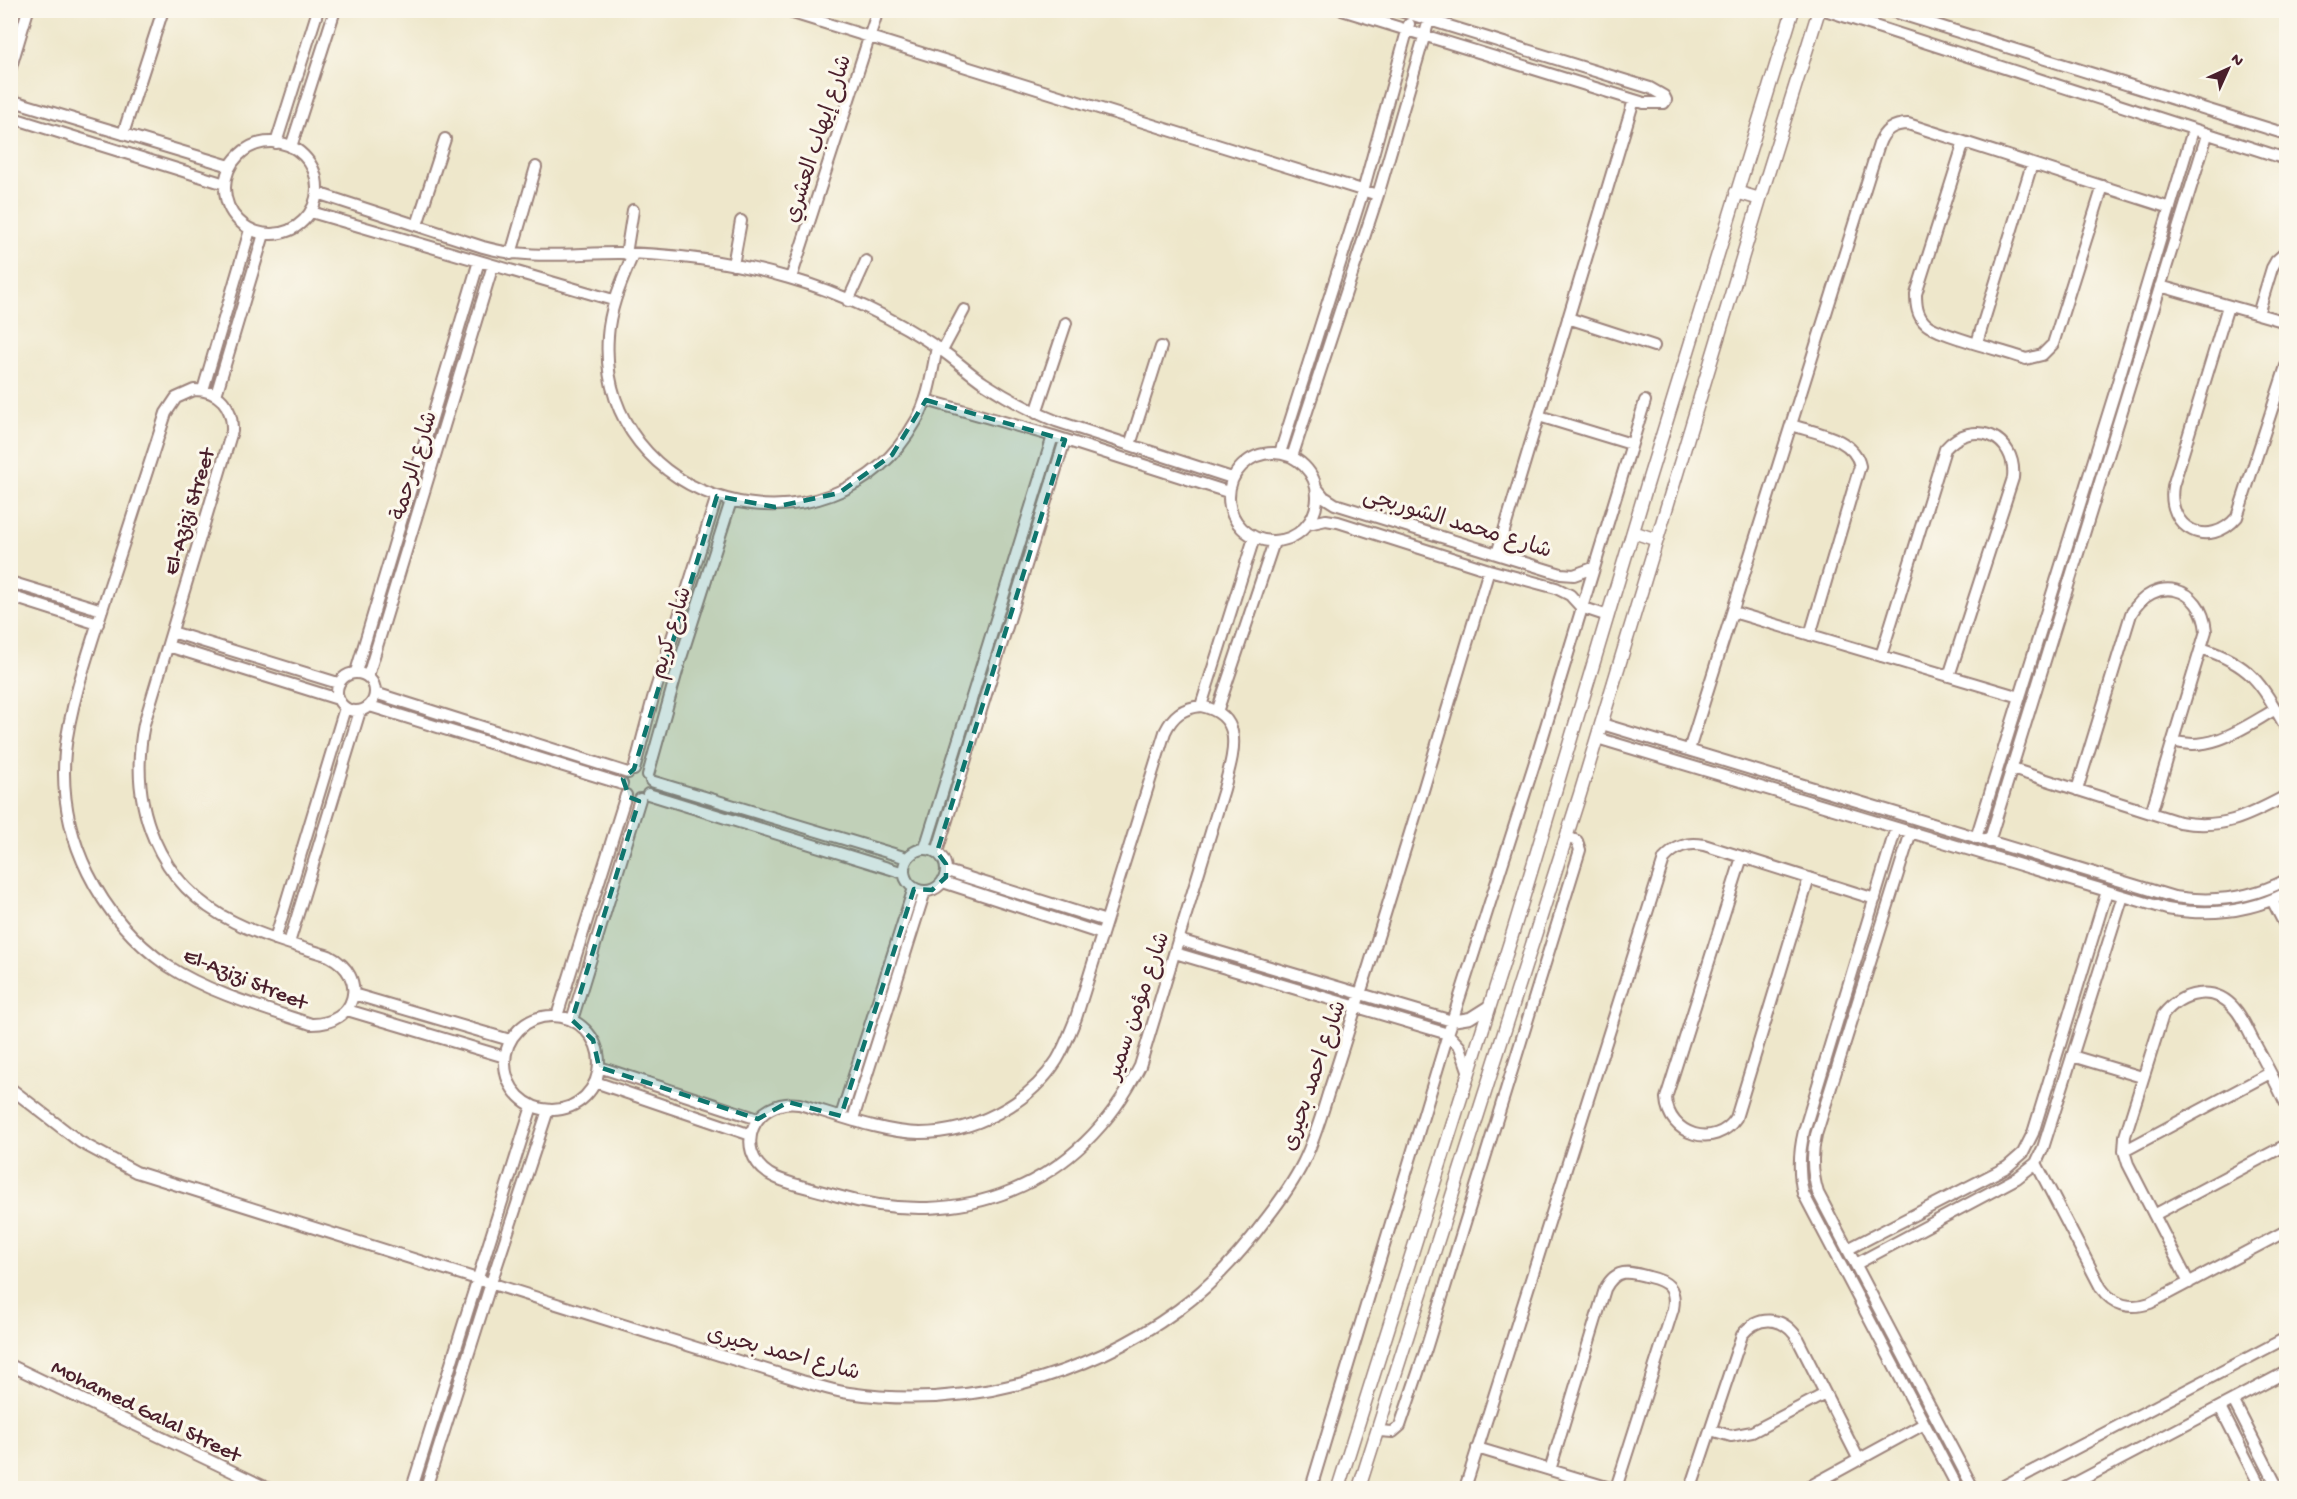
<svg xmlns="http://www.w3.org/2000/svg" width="2297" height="1499" viewBox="0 0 2297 1499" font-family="'Gochi Hand','Playpen Sans Arabic',sans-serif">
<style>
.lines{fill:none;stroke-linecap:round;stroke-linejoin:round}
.minor-casing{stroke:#9c837b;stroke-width:14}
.tertiary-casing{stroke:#9c837b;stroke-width:15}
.minor{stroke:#fff;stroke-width:10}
.tertiary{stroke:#fff;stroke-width:12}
.marked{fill:#0f766e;fill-opacity:0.2;stroke:#0f766e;stroke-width:4.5;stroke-dasharray:12 8;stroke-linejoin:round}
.labels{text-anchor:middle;stroke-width:6;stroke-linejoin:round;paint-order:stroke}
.street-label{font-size:22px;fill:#4a1f2b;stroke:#fbf7ec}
</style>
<rect width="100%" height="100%" fill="#fbf7ec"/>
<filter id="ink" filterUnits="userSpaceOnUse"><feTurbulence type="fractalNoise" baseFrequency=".0167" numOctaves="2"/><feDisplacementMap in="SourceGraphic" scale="12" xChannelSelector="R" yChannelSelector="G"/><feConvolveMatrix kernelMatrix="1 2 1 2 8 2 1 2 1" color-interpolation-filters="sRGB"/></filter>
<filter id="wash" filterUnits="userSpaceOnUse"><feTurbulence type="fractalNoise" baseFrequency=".008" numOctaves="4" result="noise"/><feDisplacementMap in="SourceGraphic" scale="24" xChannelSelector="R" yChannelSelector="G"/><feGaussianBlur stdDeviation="1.35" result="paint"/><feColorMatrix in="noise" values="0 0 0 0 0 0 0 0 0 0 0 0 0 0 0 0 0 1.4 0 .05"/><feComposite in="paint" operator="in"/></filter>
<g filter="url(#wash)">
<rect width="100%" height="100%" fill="#eee7cb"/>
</g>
<g filter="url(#ink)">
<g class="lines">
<defs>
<path id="minor" d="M783,10L1378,195
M1342,10L1644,103H1664L1666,100L1664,96L1650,88L1397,10
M1825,10L2286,159
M1888,10L2286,134
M10,70L28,10
M10,100L230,166
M10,117L225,184
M123,134L163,10
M1964,142L1916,294C1916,305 1917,316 1926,324C1938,335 2007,352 2026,359L2042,355L2053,344L2103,186
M225 188a46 46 0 1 1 92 0a46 46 0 1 1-92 0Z
M276,143L318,10
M291,147L335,10
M317,193L483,247C528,260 572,253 619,253C676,254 734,262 789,278C839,292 898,320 941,350C956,360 969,373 984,383C1007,398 1031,411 1056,421L1232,478
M311,212L613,300
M417,225L445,139
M511,254L536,167
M626,254L633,210
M633,254C622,281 610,306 608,336C596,507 832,571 916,421C929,399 932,372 937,347
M733,265L741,221
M791,278L878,10
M2160,286L2286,322
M848,301L866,261
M2228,306L2173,486C2166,529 2209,550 2237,517L2286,366
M2258,314L2272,268L2276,261L2286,252
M1568,318L1654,346
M1977,343L2032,164
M942,351L964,310
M194,390C219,390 233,406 232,431L144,724C128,804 157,885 234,922C264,937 297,946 329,956C370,977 356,1025 311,1024C266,1009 207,992 168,966C100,919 57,836 65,752C70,703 92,642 107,594C127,534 146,474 166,413L176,398Z
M203,390L250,230
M216,395L264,234
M926,400L1053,436L1228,492
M1036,413L1066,323
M1539,416L1631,444
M1791,425C1815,433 1854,437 1860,466L1810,635
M1130,445L1161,347
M1229 497a44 44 0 1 1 88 0a44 44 0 1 1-88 0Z
M1280,453L1363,191L1409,24
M1292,457L1378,195L1429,20
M1316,487L1324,497L1335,504L1561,574L1574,575L1593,568
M1308,524L1326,520L1338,522L1489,570L1556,588L1570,595L1581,607L1608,616
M1497,554L1634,100
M10,582L102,610
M10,596L98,624
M1733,612L2020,697
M172,632L338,683
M168,646L338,699
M2201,648C2252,665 2261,683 2286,728
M1881,656L1945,449C1973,417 2017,436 2013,478L1949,676
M356,672L479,261
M337 692a19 19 0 1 1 38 0a19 19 0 1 1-38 0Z
M368,676L493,265
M375,693L628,773
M370,706L622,784
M1201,706C1248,716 1232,757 1224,789L1140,1066C1080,1187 962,1233 834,1195C815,1189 785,1184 769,1174C732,1149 754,1098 799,1104C834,1114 884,1133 920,1133C973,1133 1029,1104 1057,1060C1065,1047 1070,1032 1076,1018L1165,732C1173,715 1183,708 1201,706Z
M1201,706L1254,538
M1217,712L1274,542
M1602,724L2174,897C2214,903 2250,899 2286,880
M1597,738L2167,909C2209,916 2248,913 2286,893
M2173,741C2211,753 2244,727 2276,709
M1689,750L1879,144C1884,130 1893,124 1908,124L2170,208
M2012,769L2179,822C2223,830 2248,816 2286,796
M634,770L653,698L717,496
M648,775L679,664L731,501
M651,781L907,858
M2077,790L2131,614C2154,574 2202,585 2206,631L2151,813
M648,794L904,873
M1896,828L1804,1131C1799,1152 1798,1172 1803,1193L1958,1488
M1911,832L1816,1135C1811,1155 1812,1173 1818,1193L1973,1488
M1976,838L2114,395L2193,130
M1989,842L2207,135
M925,848L1053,436
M904 870a21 21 0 1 1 42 0a21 21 0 1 1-42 0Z
M937,852L1065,440
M1742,857L1666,1098C1668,1135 1715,1150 1736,1118L1809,878
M947,871L1106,921
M943,882L1102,934
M2272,900L2286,927
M275,939L345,708
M1179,940L1452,1021L1470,1018L1489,1006
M289,943L360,711
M1175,953L1448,1034L1460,1047L1469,1073
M353,994L510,1040
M347,1010L505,1057
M505 1063a47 47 0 1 1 94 0a47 47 0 1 1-94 0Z
M557,1016L626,795
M572,1020L640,799
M2072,1056L2142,1077
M599,1067L758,1119
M595,1082L751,1135
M10,1088L80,1142L136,1172L802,1381C817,1385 833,1391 849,1393C963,1410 1085,1378 1178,1310C1212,1285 1241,1253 1266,1219C1280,1201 1293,1183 1303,1163C1314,1141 1321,1117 1328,1094C1342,1052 1355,1009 1369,966C1410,834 1450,703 1489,570
M841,1116L914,888
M853,1119L925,891
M2124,1151L2270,1073
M2036,1163L2101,1288C2113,1305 2130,1310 2150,1303L2286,1231
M2154,1215L2286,1145
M1848,1249L2007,1167L2023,1153L2033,1133L2107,891
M1856,1264L2017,1178L2036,1163L2043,1148L2123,896
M2189,1283L2128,1164L2124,1151L2125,1136L2163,1015C2181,992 2214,984 2235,1009C2243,1018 2248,1031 2254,1042C2265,1062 2276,1083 2286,1104
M10,1365L267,1488
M2233,1400L2278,1488
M2220,1407L2261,1488
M1711,1430L1731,1436L1752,1432L1825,1394
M1379,1431L1393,1432L1400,1426L1426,1349L1580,850L1577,841L1567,837
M1477,1448L1610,1488
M1550,1470L1605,1289C1616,1268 1628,1271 1649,1277C1667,1281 1677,1288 1673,1309L1616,1488
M412,1488L532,1106
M426,1488L491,1283L548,1110
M1311,1488L1448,1034L1539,749L1645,401
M1465,1488L1664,859C1676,846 1687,842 1704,845L1875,899
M1691,1488L1742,1335C1758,1315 1781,1316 1796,1336L1859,1460
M1807,1488L1924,1424
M2000,1488L2286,1338
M2066,1488L2286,1372"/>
<path id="tertiary" d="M1736,192L1760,199
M1633,532L1657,540
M1338,1488L1510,942L1646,488L1793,10
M1359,1488L1580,794L1760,199L1819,10"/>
</defs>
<use href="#minor" class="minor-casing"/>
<use href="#tertiary" class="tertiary-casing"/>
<use href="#minor" class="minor"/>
<use href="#tertiary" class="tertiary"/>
</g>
</g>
<path class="marked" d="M926,400L1065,440L937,852L946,864V877L932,890L914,889L841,1116L788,1102L758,1119L599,1067L593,1040L572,1020L639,801L629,797L623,779L634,769L717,496L775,507L839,493L892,455Z"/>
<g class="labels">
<g class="street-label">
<text transform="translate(816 138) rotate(-72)" y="8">شارع إيهاب العشري</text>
<text transform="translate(412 465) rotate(-73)" y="8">شارع الرحمة</text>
<text transform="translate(187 511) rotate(-73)" y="8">El-Azizi Street</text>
<text transform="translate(1458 521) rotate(17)" y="8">شارع محمد الشوربجى</text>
<text transform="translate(669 632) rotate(-73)" y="8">شارع كريم</text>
<text transform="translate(246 977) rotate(22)" y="8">El-Azizi Street</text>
<text transform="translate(1136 1005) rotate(-71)" y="8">شارع مؤمن سمير</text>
<text transform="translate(1312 1075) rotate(-71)" y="8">شارع احمد بحيرى</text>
<text transform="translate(784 1351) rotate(15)" y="8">شارع احمد بحيرى</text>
<text transform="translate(147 1409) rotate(26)" y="8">Mohamed Galal Street</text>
</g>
</g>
<rect width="2297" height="1499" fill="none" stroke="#fbf7ec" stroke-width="36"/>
<g transform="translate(2228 69) rotate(45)" stroke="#fbf7ec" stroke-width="4.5" paint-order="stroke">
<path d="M0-4.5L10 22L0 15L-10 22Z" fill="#4a1f2b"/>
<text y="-9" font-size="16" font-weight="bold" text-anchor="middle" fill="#4a1f2b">N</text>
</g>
</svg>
